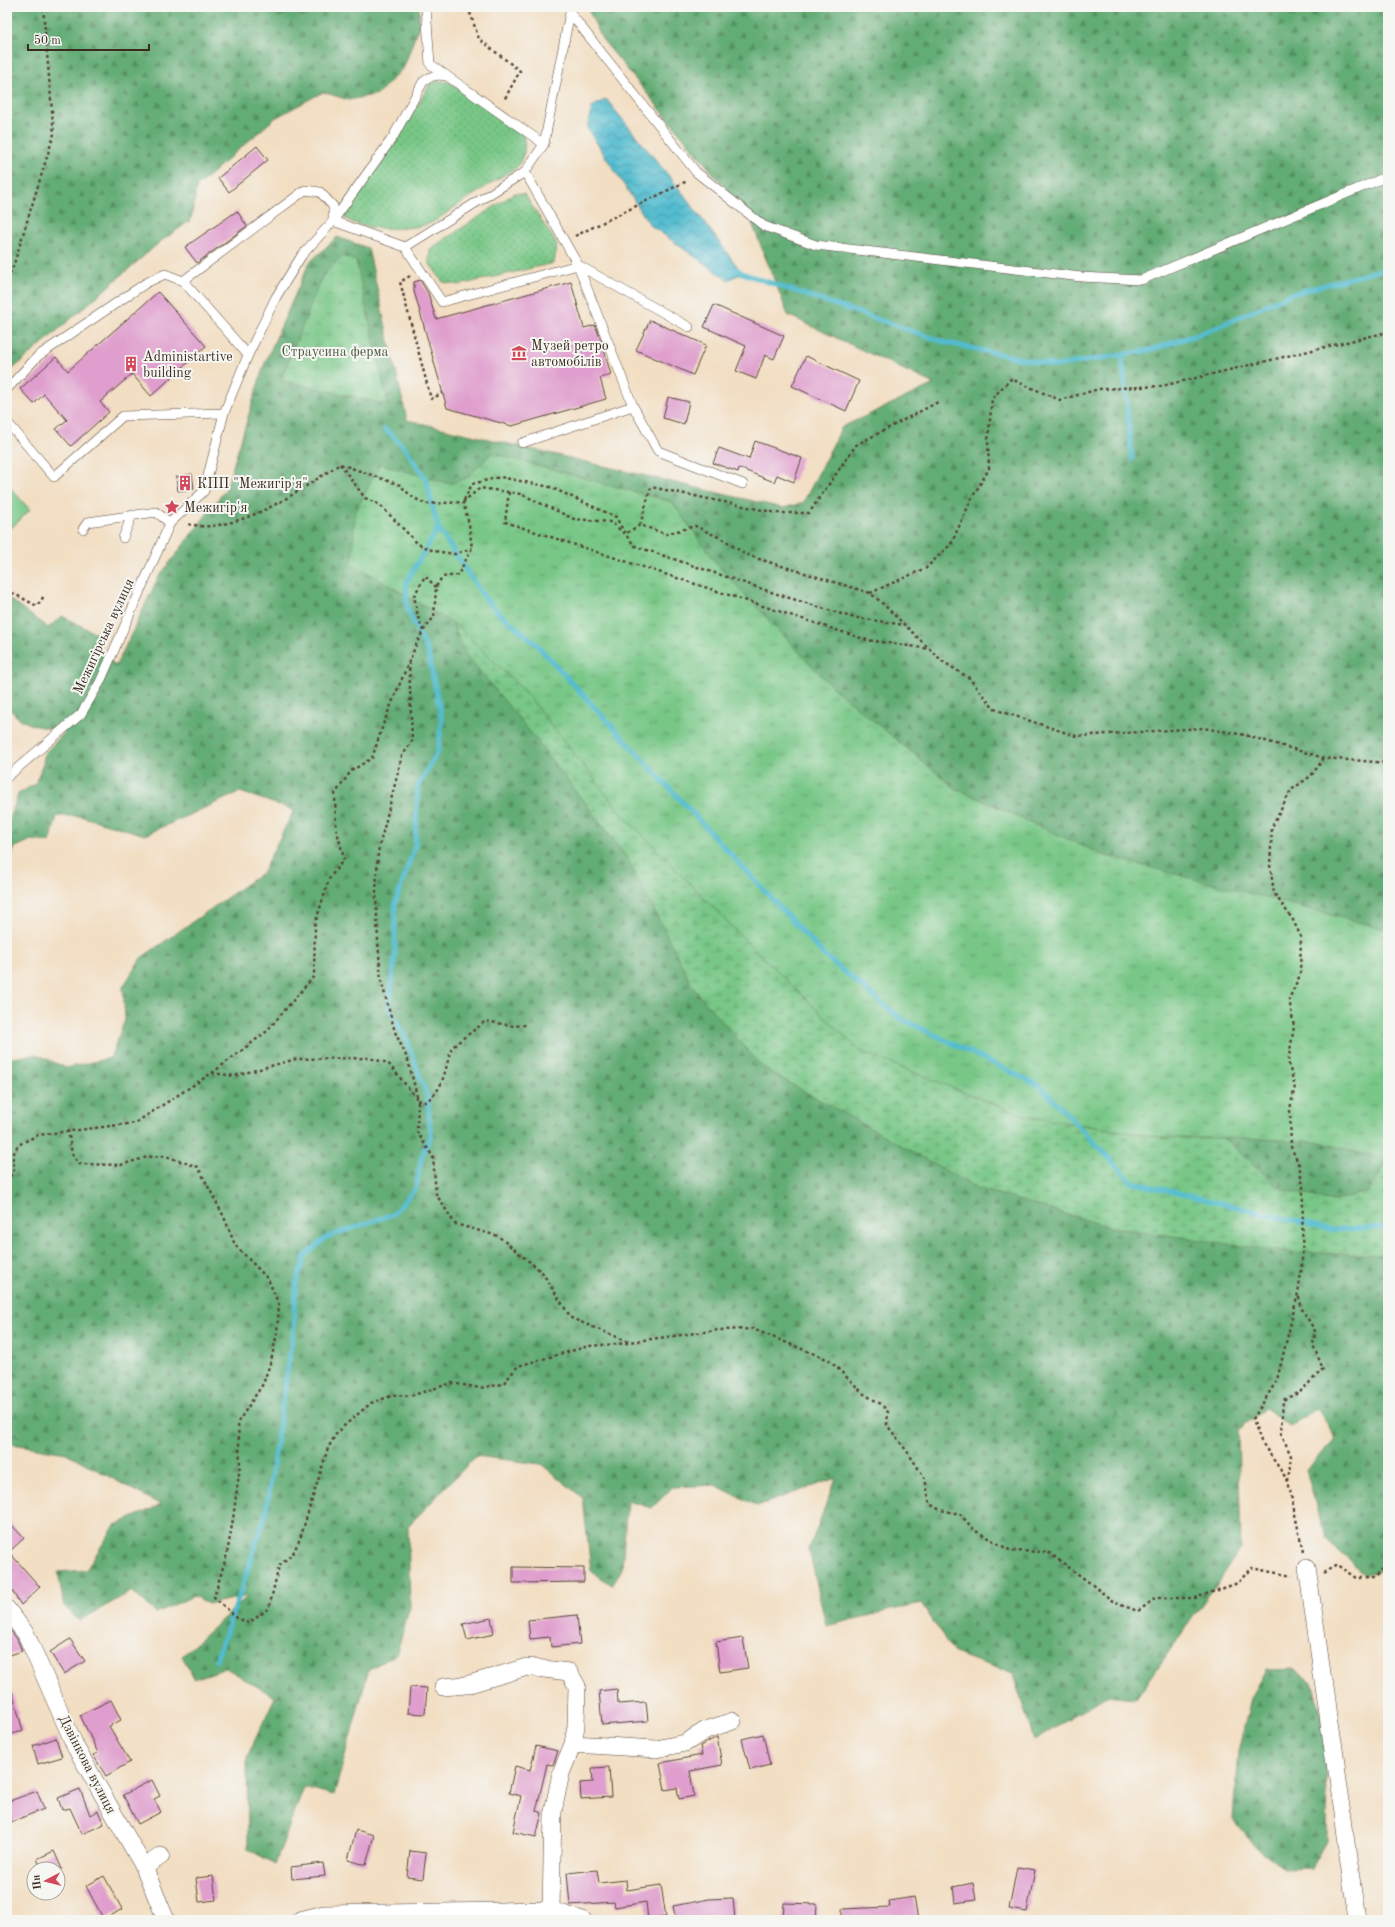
<svg xmlns="http://www.w3.org/2000/svg" width="1395" height="1927" viewBox="0 0 1395 1927" font-family="'Old Standard TT',serif">
<style>
.grass{fill:url(#grass-dots);stroke:#5a7852}
.forest{fill:url(#forest-firs);stroke:#4e6b49}
.wetland{fill:url(#wetland-marsh);stroke:#5a7852}
.park{fill:url(#park-tufts);stroke:#5a7852}
.garden{fill:#78c787;stroke:#5a7852}
.water{fill:url(#water-waves);stroke:#467376}
.lines{fill:none;stroke-linecap:round;stroke-linejoin:round}
.stream{stroke:#52bccf;stroke-width:5}
.building{fill:#df9ecd}
.lane-casing{stroke:#564537;stroke-width:10}
.street-casing{stroke:#564537;stroke-width:18}
.path{stroke:#564537;stroke-width:2.5;stroke-dasharray:3 3;stroke-linecap:butt}
.lane{stroke:#fff;stroke-width:9}
.street{stroke:#fff;stroke-width:17}
.labels{text-anchor:middle;stroke-width:4;stroke-linejoin:round;paint-order:stroke}
.poi-label{font-size:14px;fill:#3b2a1e;stroke:#f6f6f2;text-anchor:start}
.park-label{font-size:14px;fill:#4d593e;stroke:#f6f6f2}
.street-label{font-size:14px;fill:#3b2a1e;stroke:#f6f6f2}
</style>
<defs>
<pattern id="grass-dots" width="8" height="8" patternUnits="userSpaceOnUse"><rect width="8" height="8" fill="#78c787"/><path d="M2 2h.1M6 6h.1" fill="none" stroke="#64a26e" stroke-width="1.8" stroke-linecap="round"/></pattern>
<pattern id="forest-firs" width="22" height="20" patternUnits="userSpaceOnUse"><rect width="22" height="20" fill="#62ac74"/><path d="M5 1l3.5 6h-7zM16 11l3.5 6h-7z" fill="#528c5f"/></pattern>
<pattern id="wetland-marsh" width="20" height="14" patternUnits="userSpaceOnUse"><rect width="20" height="14" fill="#78c787"/><path d="M1 5h8M5 5V1M11 12h8M15 12V8" fill="none" stroke="#64a26e"/></pattern>
<pattern id="park-tufts" width="24" height="20" patternUnits="userSpaceOnUse"><rect width="24" height="20" fill="#78c787"/><path d="M3 7l-1-3M5 7V3M7 7l1-3M15 17l-1-3M17 17v-4M19 17l1-3" fill="none" stroke="#64a26e"/></pattern>
<pattern id="water-waves" width="16" height="10" patternUnits="userSpaceOnUse"><rect width="16" height="10" fill="#52bccf"/><path d="M0 5q4-4 8 0t8 0" fill="none" stroke="#4599a7"/></pattern>
</defs>
<rect width="100%" height="100%" fill="#f6f6f2"/>
<filter id="ink" filterUnits="userSpaceOnUse"><feTurbulence type="fractalNoise" baseFrequency=".025" numOctaves="2"/><feDisplacementMap in="SourceGraphic" scale="8" xChannelSelector="R" yChannelSelector="G"/><feConvolveMatrix kernelMatrix="1 2 1 2 8 2 1 2 1" color-interpolation-filters="sRGB"/></filter>
<filter id="wash" filterUnits="userSpaceOnUse"><feTurbulence type="fractalNoise" baseFrequency=".012" numOctaves="4" result="noise"/><feDisplacementMap in="SourceGraphic" scale="16" xChannelSelector="R" yChannelSelector="G"/><feGaussianBlur stdDeviation="0.9" result="paint"/><feColorMatrix in="noise" values="0 0 0 0 0 0 0 0 0 0 0 0 0 0 0 0 0 1.4 0 .05"/><feComposite in="paint" operator="in"/></filter>
<g filter="url(#wash)">
<rect width="100%" height="100%" fill="#f2dec2"/>
<path class="grass" d="M438,81L449,82L520,128C527,143 526,153 517,167C497,179 478,192 458,205C450,210 442,217 433,222C414,231 360,232 344,217V207L350,197L397,140L430,84Z
M515,193L524,194L557,244L554,263L459,285L443,282L429,263L430,249Z"/>
<path class="forest" d="M7,7H419V25L404,67L378,94L349,100L323,92L275,118L197,186L191,220L160,242L7,374Z
M587,7H1388V1567L1365,1575L1325,1538L1306,1470L1336,1439L1317,1408L1290,1427L1266,1408L1238,1430L1241,1548L1136,1699L1106,1696L1034,1740L1013,1674L954,1653L921,1603L826,1626L809,1549L836,1478L757,1506L715,1485L673,1487L652,1508L627,1501L622,1569L612,1585L591,1571L583,1498L541,1464L476,1456L408,1526L410,1607L396,1655L369,1669L334,1795L304,1787L275,1864L248,1849L247,1757L275,1697L226,1668L194,1679L182,1656L248,1596L208,1604L194,1596L156,1613L132,1591L79,1621L64,1606L58,1572L86,1570L115,1525L161,1505L66,1453L7,1443V1059L37,1054L66,1068L110,1058L125,1020L123,987L141,958L262,873L294,810L240,792L145,835L80,816H57L50,842L31,840L14,848L7,862V828L18,794L35,784L43,764L44,754L65,732C43,726 21,728 7,705V597L48,628L62,616L103,637L98,650L116,666L158,578L226,489L264,365L309,263L337,237L368,248L407,420L783,508L803,503L842,427L934,384L788,315L750,218L602,39Z
M1295,1669L1312,1682L1324,1724L1327,1777L1326,1841L1311,1868L1285,1869L1256,1848L1233,1819L1238,1752L1251,1698L1266,1670Z"/>
<path class="wetland" d="M428,561L1175,1095L1282,1190L1334,1201L1369,1191L1388,1161V1255L1285,1252L1110,1227L977,1188L763,1068L694,989L628,859L531,733L464,652Z"/>
<path class="park" d="M342,256L356,261L388,405L281,380L322,277Z
M492,453L672,502L719,567L831,686L955,788L1103,855L1388,930V1160L1319,1142L1245,1138H1166L1024,1116L860,1051L751,946L622,814L525,692L459,627L352,563L355,513L380,464L450,484L467,478Z"/>
<path class="garden" d="M7,484L30,510L7,532Z"/>
<path class="water" d="M606,99L682,192L742,273L728,280L650,225L587,128L592,107Z"/>
<g class="lines">
<path class="stream" d="M738,270L742,273L947,343L1056,366L1150,350L1208,331L1291,294L1388,268
M1122,355L1132,459
M385,429L406,449L426,479L438,528L484,597L499,613L535,643L825,956L900,1018L1040,1086L1132,1182L1333,1230L1388,1227
M216,1660L242,1588L266,1512L294,1327L296,1284L305,1256L327,1237L393,1214L416,1188L422,1155L431,1135L427,1096L407,1041L389,1007L395,955V904L415,846L418,786L438,751L442,720L428,653L407,608L406,583L438,528"/>
</g>
<g id="blocks">
<path class="building" d="M257,146L268,160L229,192L218,178Z
M237,211L247,226L197,263L185,247Z
M420,280L428,293L436,319L571,282L584,328L595,325L602,343L611,375L600,378L606,399L512,426L447,408L414,291V282Z
M158,292L206,346L151,396L132,374L100,402L109,412L71,446L56,429L67,420L44,394L34,404L20,389L56,357L68,371Z
M714,305L784,336L774,359L765,355L756,379L736,371L746,346L704,327Z
M650,320L706,345L693,375L636,350Z
M806,356L859,381L846,411L792,386Z
M668,397L689,402L684,424L663,418Z
M755,441L802,458L794,482L777,475L774,482L739,468L738,472L713,463L719,448L749,459Z
M192,474L194,489L178,491L176,477Z
M7,1520L24,1538L9,1552L40,1587L21,1605L7,1583Z
M513,1567L584,1568V1582L513,1583Z
M577,1615L580,1644L551,1647L550,1637L530,1639L528,1620Z
M491,1618L494,1634L467,1640L463,1624Z
M7,1626L17,1639L22,1651L7,1656Z
M743,1638L748,1668L720,1672L716,1642Z
M70,1639L85,1661L64,1674L50,1652Z
M410,1687L427,1688L425,1714L408,1713Z
M7,1688H11L23,1731L7,1735Z
M617,1689L618,1704L646,1702L648,1721L602,1725L599,1691Z
M111,1700L121,1720L109,1726L130,1762L106,1776L93,1755L98,1753L80,1715Z
M763,1734L770,1765L750,1770L742,1739Z
M717,1737L722,1765L690,1771L694,1796L679,1799L677,1788L665,1790L660,1763L702,1755L700,1746Z
M56,1738L62,1757L38,1764L33,1746Z
M536,1746L558,1751L553,1765L547,1764L536,1811L542,1813L536,1837L513,1832L521,1796L509,1793L515,1766L530,1770Z
M609,1767L611,1797L581,1799L580,1783L593,1782L592,1768Z
M152,1780L160,1796L154,1799L161,1812L138,1824L123,1795Z
M80,1789L90,1815L98,1811L104,1824L82,1834L70,1808L62,1810L58,1798Z
M37,1791L44,1809L11,1822L7,1812V1802Z
M356,1830L374,1835L366,1865L348,1860Z
M54,1851L62,1869H42L37,1859Z
M410,1851L426,1853L423,1879L407,1877Z
M323,1863L325,1876L292,1879L291,1867Z
M1017,1867L1035,1870L1027,1912L1009,1909Z
M597,1870L599,1883L626,1880L627,1890L661,1885L666,1917L648,1920L646,1902L615,1907L614,1902L570,1905L567,1873Z
M104,1876L122,1909L104,1920L86,1886Z
M213,1876L216,1900L199,1902L196,1878Z
M973,1883L976,1900L955,1903L953,1887Z
M914,1897L918,1920H842V1909L890,1907L889,1901Z
M733,1898L735,1920H676L673,1906L709,1899Z
M784,1903L817,1904L816,1920H783Z"/>
</g>
</g>
<g filter="url(#ink)">
<use href="#blocks" fill-opacity="0" stroke="#564537" stroke-width="1"/>
<g class="lines">
<defs>
<path id="lane" d="M426,7L430,64L446,75
M571,14L696,172L764,226L816,245L1081,277L1141,280L1388,176
M525,172L578,265L689,327
M333,221L393,137L423,82C432,75 437,74 447,76L544,144
M405,247L442,302L578,265L633,406L658,451L743,484
M183,281L248,355
M7,389L38,356L146,283L165,274L183,281L305,190L320,192L333,206V221
M7,422L54,477L123,416L224,413
M522,443L633,406
M83,529L88,522L156,512L170,523
M123,538L132,515
M7,777L81,714L100,682L170,523L204,491L224,413L248,355L276,297L302,255L333,221L405,247L525,172L544,144L571,7"/>
<path id="street" d="M1307,1567L1357,1920
M7,1609L26,1634L76,1748L144,1867L166,1920
M443,1687L466,1685L527,1667L569,1672L577,1686L576,1726L573,1744L561,1773L553,1812L551,1910
M573,1744L656,1749L685,1743L706,1730L733,1721
M144,1867L161,1856
M300,1920L324,1914L551,1910L583,1920"/>
</defs>
<use href="#lane" class="lane-casing"/>
<use href="#street" class="street-casing"/>
<path class="path" d="M468,7L479,39L520,71L504,100
M575,236L687,181
M410,276L400,282L431,399L443,393
M7,279L13,267L54,134L43,7
M340,464L365,498L380,505L418,544L434,551L455,554L472,548
M509,492L505,522L867,640L930,649
M464,500L472,484L500,477L550,487L616,517L625,534L635,546L780,595L851,617L905,625
M463,502L480,488L521,494L574,519L611,522L625,534L640,525L666,534L695,526L725,540L743,553L759,559L870,593L881,602L942,661L969,678L994,709L1076,736L1203,728L1245,735L1324,758L1388,763
M640,525L651,487L777,513H809L856,445L938,402
M7,590L37,606L44,596
M870,593L926,568L951,544L973,496L989,469L988,441L992,398L1011,379L1060,400L1099,389L1162,386L1388,332
M423,631L418,617L414,596L425,576L436,587
M409,662L412,741L402,756L378,852L376,894L378,941L381,980L395,1032L408,1060L418,1100L425,1102C441,1092 443,1079 448,1061C449,1056 450,1050 454,1046C464,1036 475,1031 485,1021L514,1026L526,1025
M212,1073L234,1076L296,1059L369,1058L388,1063L418,1100L417,1132L433,1157L436,1194L455,1224L498,1236L542,1272L571,1318L629,1342L718,1330L753,1329L829,1360L864,1394L881,1404L888,1412L887,1425L909,1454L925,1479L930,1504L940,1510L960,1514L974,1530L1011,1551L1048,1552L1090,1583L1115,1603L1138,1611L1156,1598H1195L1238,1583L1251,1568L1292,1576
M68,1130L72,1154L79,1164L121,1165L147,1157L165,1156L198,1167L224,1217L235,1245L268,1279L279,1305L277,1333L271,1361L263,1384L238,1422L240,1466L233,1519L227,1554L214,1597L237,1618L249,1623L269,1608L279,1566L293,1553L300,1539L328,1448L338,1431L371,1403L394,1395L410,1396L452,1383L480,1388L503,1384L518,1366L589,1346L629,1343
M7,1182L14,1170L13,1155L18,1145L38,1135L135,1123L212,1073L266,1032L314,976L315,924L329,879L344,859L336,827L335,794L351,771L372,758L384,722L416,645L423,631L434,617L436,587L442,577L458,575L472,548L469,524L463,502L425,504L411,496L400,485L340,464C299,490 261,520 211,526C204,527 194,525 187,524
M1288,1481L1291,1456L1281,1433L1283,1400L1300,1392L1323,1369L1313,1345L1315,1331L1302,1309L1298,1294
M1303,1552L1288,1481L1261,1441L1253,1419L1277,1380L1298,1293L1302,1266L1303,1186L1299,1165L1291,1147L1290,1109L1295,1086L1288,1062L1294,1027L1289,999L1300,975L1301,937L1293,920L1274,893L1270,865L1272,827L1291,790L1311,776L1324,758
M1323,1573L1337,1565L1356,1578H1374L1388,1562"/>
<use href="#lane" class="lane"/>
<use href="#street" class="street"/>
</g>
</g>
<defs>
<symbol id="museum-bare" viewBox="-9 -9 18 18"><path d="M0-6L6-3V-2H-6V-3ZM-5-1h2V3h-2ZM-1-1h2V3h-2ZM3-1h2V3H3ZM-6 4H6V6H-6Z" fill="#d1495b" stroke="#f6f6f2" stroke-width="2.5" paint-order="stroke"/></symbol>
<symbol id="building-bare" viewBox="-9 -9 18 18"><path d="M-4-6H4V6H1V3H-1V6H-4ZM-2.5-4.3h1.7v1.8h-1.7ZM.8-4.3h1.7v1.8H.8ZM-2.5-1h1.7V.8h-1.7ZM.8-1h1.7V.8H.8Z" fill="#d1495b" stroke="#f6f6f2" stroke-width="2.5" paint-order="stroke"/></symbol>
<symbol id="sight-bare" viewBox="-9 -9 18 18"><path d="M0-6L1.8-2.2L6-1.7L2.9 1.2L3.7 5.4L0 3.3L-3.7 5.4L-2.9 1.2L-6-1.7L-1.8-2.2Z" fill="#d1495b" stroke="#f6f6f2" stroke-width="2.5" paint-order="stroke"/></symbol>
</defs>
<g fill-rule="evenodd">
<use href="#museum-bare" x="508" y="342" width="22" height="22"/>
<use href="#building-bare" x="120" y="353" width="22" height="22"/>
<use href="#building-bare" x="174" y="472" width="22" height="22"/>
<use href="#sight-bare" x="161" y="496" width="22" height="22"/>
</g>
<g class="labels">
<g class="poi-label">
<text x="531" y="350">Музей ретро<tspan x="531" dy="16">автомобілів</tspan></text>
<text x="143" y="361">Administartive<tspan x="143" dy="16">building</tspan></text>
<text x="197" y="488">КПП "Межигір'я"</text>
<text x="184" y="512">Межигір'я</text>
</g>
<g class="park-label">
<text x="335" y="356">Страусина ферма</text>
</g>
<g class="street-label">
<text transform="translate(103 636) rotate(-65)" y="5">Межигірська вулиця</text>
<text transform="translate(88 1764) rotate(63)" y="5">Дзвінкова вулиця</text>
</g>
</g>
<rect width="1395" height="1927" fill="none" stroke="#f6f6f2" stroke-width="24"/>
<g transform="translate(46 1881) rotate(263)"><circle r="19" fill="#f6f6f2" stroke="#aba49d"/>
<path d="M0-3L7 15L0 10L-7 15Z" fill="#d1495b"/>
<text y="-6" font-size="11" font-weight="bold" text-anchor="middle" fill="#3b2a1e">Пн</text>
</g>
<path d="M28 44v6h121v-6" fill="none" stroke="#3b2a1e" stroke-width="2"/>
<text x="34" y="44" font-size="12" fill="#3b2a1e" stroke="#f6f6f2" stroke-width="3" paint-order="stroke">50 m</text>
</svg>
